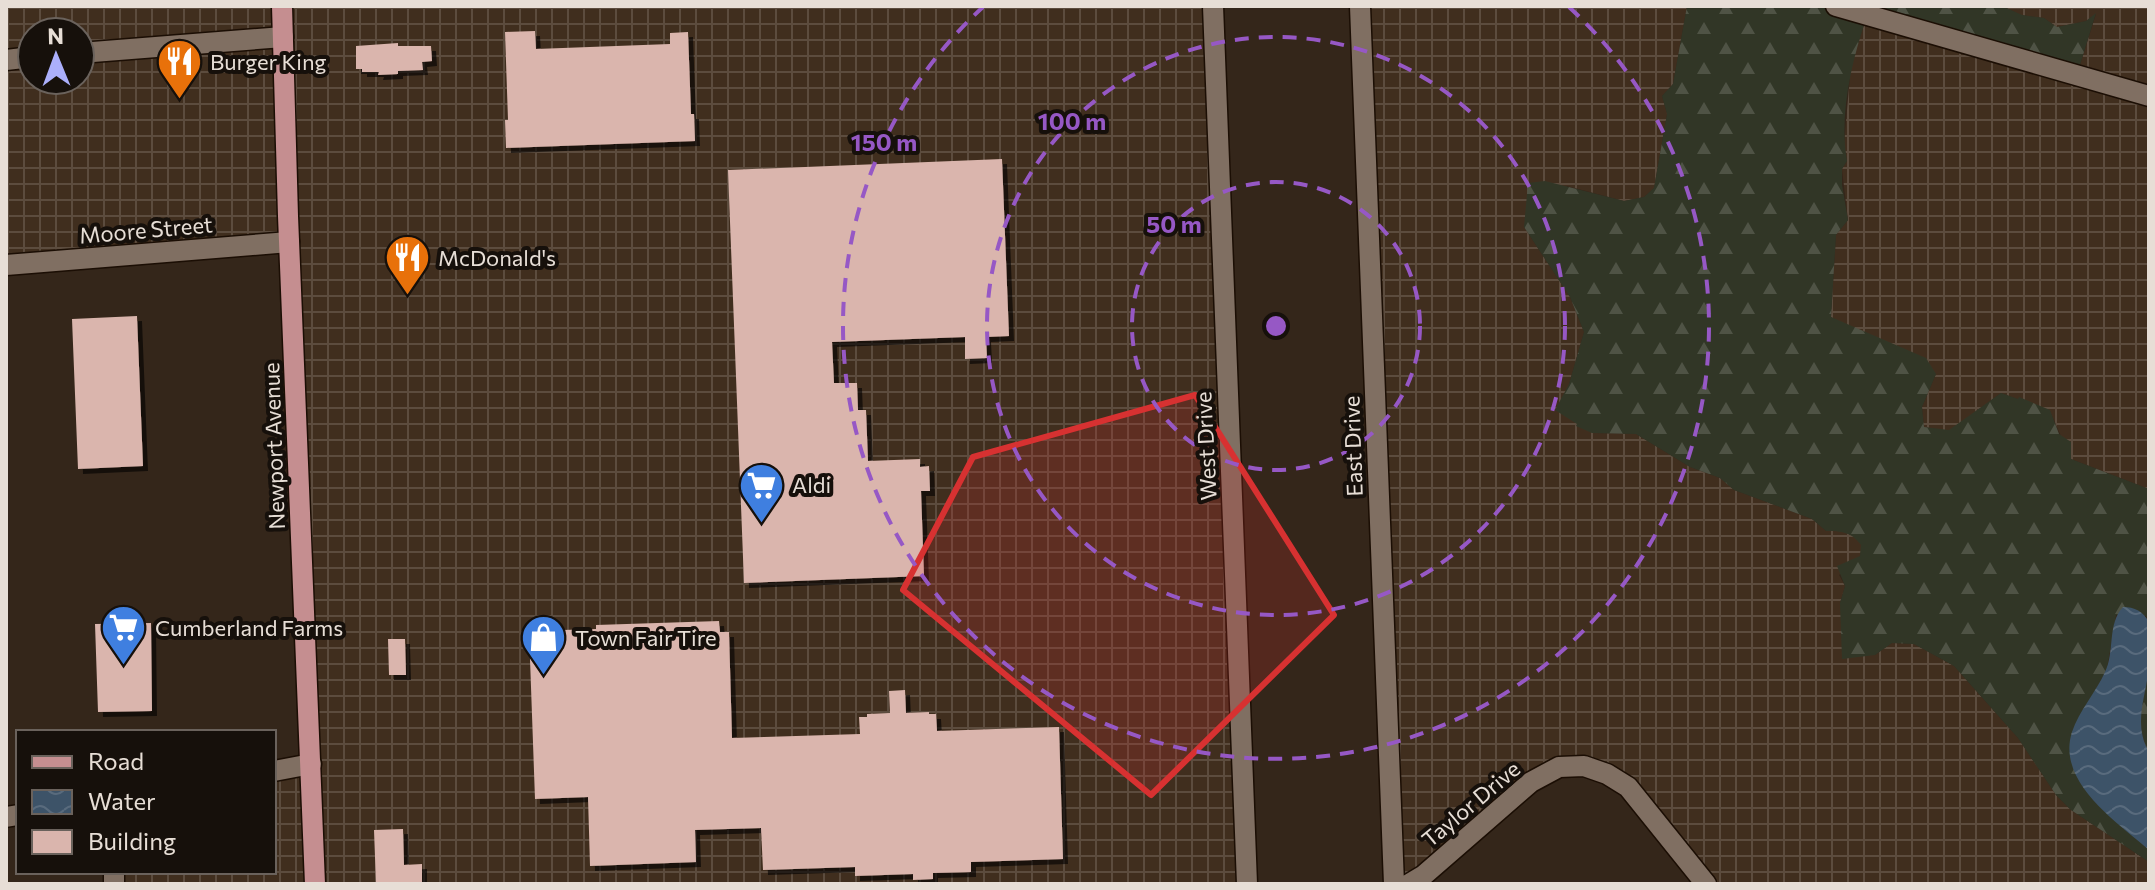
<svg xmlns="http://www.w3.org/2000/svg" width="2155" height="890" viewBox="0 0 2155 890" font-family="Commissioner,sans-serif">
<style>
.industrial{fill:url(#industrial-grid);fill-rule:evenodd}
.forest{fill:url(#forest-firs)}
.water{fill:url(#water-waves)}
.building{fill:#dab5ad;filter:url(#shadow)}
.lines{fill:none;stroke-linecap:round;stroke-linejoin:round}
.street-casing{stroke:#1b0e04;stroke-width:23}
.secondary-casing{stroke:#1b0e04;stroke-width:23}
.primary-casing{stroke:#1b0e04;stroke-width:23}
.street{stroke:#806f62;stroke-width:20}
.secondary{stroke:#806f62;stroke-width:20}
.primary{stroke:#c58e90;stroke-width:20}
.marked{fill:#d73131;fill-opacity:0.2;stroke:#d73131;stroke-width:6;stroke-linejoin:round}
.ring{fill:none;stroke:#9658c5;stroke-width:4;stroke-dasharray:14 10}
.labels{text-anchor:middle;stroke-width:8;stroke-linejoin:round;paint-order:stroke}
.poi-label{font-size:22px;fill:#e7ded6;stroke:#16100b;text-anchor:start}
.street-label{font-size:22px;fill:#e7ded6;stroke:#16100b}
.centre{fill:#9658c5;stroke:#16100b;stroke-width:4}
.ring-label{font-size:24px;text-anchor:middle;font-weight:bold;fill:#9658c5;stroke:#16100b;stroke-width:8;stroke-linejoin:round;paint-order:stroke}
</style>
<defs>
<pattern id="industrial-grid" width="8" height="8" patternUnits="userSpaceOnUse" patternTransform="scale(2)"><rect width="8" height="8" fill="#402e1e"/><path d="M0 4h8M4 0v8" fill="none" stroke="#5c4c3e"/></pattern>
<pattern id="forest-firs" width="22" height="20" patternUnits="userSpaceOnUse" patternTransform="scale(2)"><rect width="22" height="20" fill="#313626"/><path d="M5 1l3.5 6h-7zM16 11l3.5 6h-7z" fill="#4f5345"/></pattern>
<pattern id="water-waves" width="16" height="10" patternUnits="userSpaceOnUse" patternTransform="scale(2)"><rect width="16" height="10" fill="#3d5368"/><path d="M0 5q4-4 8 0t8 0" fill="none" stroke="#596b7d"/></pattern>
<filter id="shadow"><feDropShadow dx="5" dy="5" stdDeviation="0" flood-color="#0009"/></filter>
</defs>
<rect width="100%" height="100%" fill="#34261a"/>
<path class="industrial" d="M6,6H1212L1247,884H115V872H274V781L308,771L288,248L6,269ZM32,32H80V80H32Z
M1364,6H1687L1673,84L1662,96L1667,114L1654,188L1644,197L1624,201L1567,186L1524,227L1570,297L1584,332L1569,384L1592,433L1636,434L1690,467L1720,478L1734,490L1812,519L1826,531H1842L1856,537L1862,545L1860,556L1839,575L1845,586L1840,603L1862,655H1875L1892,643L1914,644L1954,666L2018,738L2056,795L2071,810L2149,862V884H1707L1621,790L1592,774L1550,778L1401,884Z
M2002,6H2149L2147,15L2149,19V489L2071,459L2050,411L2001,393L1949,431L1924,427L1922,407L1936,374L1831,317L1836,235L1848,220L1842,169L1847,161L1844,145L1851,64L1865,22L2075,81L2096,14L2086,21L2057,27L2044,18L2021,15Z"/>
<path class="forest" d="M1687,6H2002L2022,15L2044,18L2057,27L2086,21L2096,13L2075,81L1865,22C1851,64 1839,117 1847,161L1842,169V185L1848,220L1836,235L1831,317L1926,358L1936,374L1922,407L1924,427L1949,430L2001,393L2018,399L2019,397L2050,410L2059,434L2071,442V459L2149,489V623L2146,616L2116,615L2107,669L2072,732L2096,803L2149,850V862L2071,810L2056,795L2018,738L1954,666L1914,644L1892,643L1875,655L1842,659L1840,603L1845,586L1837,566L1860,556L1861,545C1852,532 1841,531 1826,531L1812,519L1734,490L1720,478L1690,467L1636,434L1592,433L1576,426L1577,424L1555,410L1569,384L1584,332L1570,297L1524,227L1528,183L1545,181L1624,201L1644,197L1654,188L1667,114L1662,96L1673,84Z
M2149,672V752C2134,726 2143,699 2149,672Z"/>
<path class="water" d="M2123,607C2134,607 2144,611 2149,623C2149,640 2151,658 2148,675C2144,701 2134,726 2149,752V850C2117,822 2056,782 2072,732C2079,711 2096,692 2105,672C2115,652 2107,624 2123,607Z"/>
<path class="building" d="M535,31L536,49L670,44V33L688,32L691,114H694L695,141L506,148L505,120H508L505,32Z
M398,43V46H431L432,61L422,62L423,70L398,71V74L378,75L379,72H362V69H356V46Z
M1002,159L1009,336L986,337L987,358L965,359V337L832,342L834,383H857L858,410H866L868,461L920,459V467L929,466L930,491H921L924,576L744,583L728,170Z
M137,316L143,466L78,469L72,319Z
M719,621L720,632H729L732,738L860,734L859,717H867V714L890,713L889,691L905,690L906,713L929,712V714H936L937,731L1059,727L1063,859L971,862V872L933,873V879L913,880V874L855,876V867L763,870L761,828L695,830L696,862L590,866L588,797L535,799L529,631L596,629V625Z
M151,623L152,711L98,712L95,624Z
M388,639H405L406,675H389Z
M403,829L404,865L422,864V884H376L374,830Z"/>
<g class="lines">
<defs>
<path id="street" d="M1213,6L1247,884
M1360,6L1394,884
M80,53L283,37
M6,60L32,57
M6,265L289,242
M114,872V884
M1409,884L1424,875L1531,782L1559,767L1584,766L1607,774L1628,787L1706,884"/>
<path id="secondary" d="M1836,6L2149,96
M274,771L311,764
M6,817L18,815"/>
<path id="primary" d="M282,6L288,216L315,884"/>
</defs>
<use href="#street" class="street-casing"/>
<use href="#secondary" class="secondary-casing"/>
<use href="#primary" class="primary-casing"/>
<use href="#street" class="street"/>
<use href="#secondary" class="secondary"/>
<use href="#primary" class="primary"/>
</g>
<path class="marked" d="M1195,395L1334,615L1151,795L903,590L973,457Z"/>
<g class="ring">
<circle cx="1276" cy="326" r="144"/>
<circle cx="1276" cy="326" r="289"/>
<path d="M1569 7A433 433 0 1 1 983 7"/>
</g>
<defs>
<symbol id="restaurant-pin" viewBox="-11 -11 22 30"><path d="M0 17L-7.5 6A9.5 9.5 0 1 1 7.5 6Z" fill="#e8710a" stroke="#16100b"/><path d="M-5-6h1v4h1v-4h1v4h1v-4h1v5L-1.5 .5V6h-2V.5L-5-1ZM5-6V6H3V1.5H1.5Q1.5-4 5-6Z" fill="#fff"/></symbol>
<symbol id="supermarket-pin" viewBox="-11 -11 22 30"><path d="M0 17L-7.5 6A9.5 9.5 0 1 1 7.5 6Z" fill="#3f7fe0" stroke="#16100b"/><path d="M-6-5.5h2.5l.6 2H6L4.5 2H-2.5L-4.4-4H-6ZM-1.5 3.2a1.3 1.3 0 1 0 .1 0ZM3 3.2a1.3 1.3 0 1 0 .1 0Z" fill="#fff"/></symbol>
<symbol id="shop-pin" viewBox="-11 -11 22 30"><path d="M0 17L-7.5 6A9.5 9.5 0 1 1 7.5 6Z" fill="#3f7fe0" stroke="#16100b"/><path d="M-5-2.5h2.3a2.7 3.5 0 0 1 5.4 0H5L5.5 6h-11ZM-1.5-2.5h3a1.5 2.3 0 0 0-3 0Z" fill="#fff"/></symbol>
</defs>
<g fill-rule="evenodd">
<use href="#restaurant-pin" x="154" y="36" width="51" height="69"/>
<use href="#restaurant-pin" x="382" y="232" width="51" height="69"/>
<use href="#supermarket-pin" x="736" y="460" width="51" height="69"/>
<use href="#supermarket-pin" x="98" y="602" width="51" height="69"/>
<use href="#shop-pin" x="518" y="612" width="51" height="69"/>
</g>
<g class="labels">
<g class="poi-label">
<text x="210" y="70">Burger King</text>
<text x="438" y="266">McDonald's</text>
<text x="792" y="493">Aldi</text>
<text x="155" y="636">Cumberland Farms</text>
<text x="575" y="646">Town Fair Tire</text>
</g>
<g class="street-label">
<text transform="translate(146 230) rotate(-5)" y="8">Moore Street</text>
<text transform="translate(274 446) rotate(-92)" y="8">Newport Avenue</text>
<text transform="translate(1206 446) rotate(-93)" y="8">West Drive</text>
<text transform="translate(1353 446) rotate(-92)" y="8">East Drive</text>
<text transform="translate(1471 804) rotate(-40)" y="8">Taylor Drive</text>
</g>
</g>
<circle cx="1276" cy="326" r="12" class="centre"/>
<g class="ring-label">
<text x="1072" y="130">100 m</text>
<text x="884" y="151">150 m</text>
<text x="1174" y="233">50 m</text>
</g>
<rect width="2155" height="890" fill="none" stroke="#e7ded6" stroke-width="16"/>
<rect x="16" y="730" width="260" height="144" fill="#16100b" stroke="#6a625c" stroke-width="2"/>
<rect x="32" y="756" width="40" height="12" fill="#c58e90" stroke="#6a625c" stroke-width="2"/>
<text x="88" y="770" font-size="24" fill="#e7ded6">Road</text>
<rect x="32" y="790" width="40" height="24" fill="url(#water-waves)" stroke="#6a625c" stroke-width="2"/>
<text x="88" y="810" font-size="24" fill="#e7ded6">Water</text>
<rect x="32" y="830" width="40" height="24" fill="#dab5ad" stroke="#6a625c" stroke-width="2"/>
<text x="88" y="850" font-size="24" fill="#e7ded6">Building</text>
<g transform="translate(56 56) rotate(359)"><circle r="38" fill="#16100b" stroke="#6a625c" stroke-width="2"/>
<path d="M0-6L14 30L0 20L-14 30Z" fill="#abaffb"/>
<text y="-12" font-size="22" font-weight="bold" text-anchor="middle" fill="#e7ded6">N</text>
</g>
</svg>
